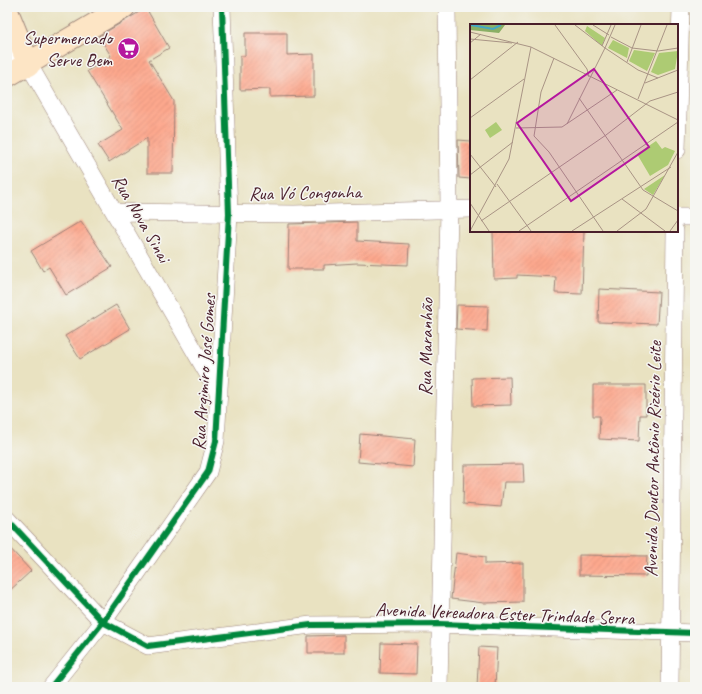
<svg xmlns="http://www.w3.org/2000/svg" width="702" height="694" viewBox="0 0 702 694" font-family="Caveat,sans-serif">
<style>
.building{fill:url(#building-hatch)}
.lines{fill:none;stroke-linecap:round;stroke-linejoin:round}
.street-casing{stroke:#9a8076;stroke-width:18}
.secondary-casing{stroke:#9a8076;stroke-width:24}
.street{stroke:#fff;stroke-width:17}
.secondary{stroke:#fde5c5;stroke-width:22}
.cycleway-casing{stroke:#f6f6f2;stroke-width:8}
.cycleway{stroke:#00873e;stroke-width:6}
.labels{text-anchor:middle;stroke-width:3;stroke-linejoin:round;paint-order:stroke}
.poi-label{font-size:19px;fill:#4a1f2b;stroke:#f6f6f2;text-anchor:end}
.street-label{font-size:19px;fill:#4a1f2b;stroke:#f6f6f2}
.inset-river{fill:none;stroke:#44a8c4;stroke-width:2}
.inset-road{fill:none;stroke:#a99485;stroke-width:1}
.view{fill:#b5179e;fill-opacity:0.15;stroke:#b5179e;stroke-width:2}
.inset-edge{fill:none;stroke:#4a1f2b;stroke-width:2}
</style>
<defs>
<pattern id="building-hatch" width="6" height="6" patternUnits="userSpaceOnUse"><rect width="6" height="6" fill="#fda78d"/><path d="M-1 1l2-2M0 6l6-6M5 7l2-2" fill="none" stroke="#da8f7a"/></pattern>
</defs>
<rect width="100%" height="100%" fill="#f6f6f2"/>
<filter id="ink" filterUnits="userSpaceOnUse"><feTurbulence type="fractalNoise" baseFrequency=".025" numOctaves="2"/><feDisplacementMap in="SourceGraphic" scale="8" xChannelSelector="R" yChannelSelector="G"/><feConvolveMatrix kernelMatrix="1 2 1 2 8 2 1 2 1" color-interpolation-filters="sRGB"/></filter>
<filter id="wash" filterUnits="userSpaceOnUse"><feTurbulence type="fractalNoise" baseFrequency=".012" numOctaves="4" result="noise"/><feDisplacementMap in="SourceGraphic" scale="16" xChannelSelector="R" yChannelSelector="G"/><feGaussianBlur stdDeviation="0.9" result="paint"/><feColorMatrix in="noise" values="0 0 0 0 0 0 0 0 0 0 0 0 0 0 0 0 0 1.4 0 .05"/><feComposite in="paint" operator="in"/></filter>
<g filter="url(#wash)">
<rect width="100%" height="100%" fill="#e9e2c1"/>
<g id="blocks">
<path class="building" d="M146,8L169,48L149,60L174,101L173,173H147V138L109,162L98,145L123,130L87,71L111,56L99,36Z
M245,33H287V55L314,54V96L270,97V89L240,90V56H245Z
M458,140L471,141V179L459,178Z
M81,221L112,267L66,295L49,267L43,271L31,251Z
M357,222V241L409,244L408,265L357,263L324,265V269H288L289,224Z
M493,231H584L582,294L555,293L556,277L517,275V278L494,279Z
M599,289L659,292L657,324L598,322Z
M116,305L130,329L80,359L65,336Z
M457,305L488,306L487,331L456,329Z
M510,377L511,405L473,406L472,378Z
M593,385H646V415H640L639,441L599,439L600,416H593Z
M360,434L415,439L413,467L358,462Z
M523,464L524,482H504L501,507L463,504L464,465Z
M7,545L31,571L7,593Z
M456,553L485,557V564L523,563V602L484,603L451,599Z
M579,555L647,556L646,576L579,575Z
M344,635V653H308V636Z
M381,643L417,644L416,674L380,673Z
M479,647L497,648L495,687H477Z"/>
</g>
</g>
<g filter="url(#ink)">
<use href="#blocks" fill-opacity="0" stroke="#9a8076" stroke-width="1"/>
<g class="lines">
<defs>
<path id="street" d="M7,57L29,65L219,393
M677,150L681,7
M115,212L294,214L471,209
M677,217H695
M7,519L103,622L148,646L311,625L439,624L695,633
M51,687L103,622L208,472L216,441L229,214L222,7
M439,687L449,209L447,7
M670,687L675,231"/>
<path id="secondary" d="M7,11L29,65
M7,76L124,7"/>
</defs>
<use href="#street" class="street-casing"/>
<use href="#secondary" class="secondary-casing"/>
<use href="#street" class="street"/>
<use href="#secondary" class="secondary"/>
<defs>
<path id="cycleway" d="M7,519L103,622L148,646L311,625L439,624L695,633
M51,687L103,622L208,472L216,441L229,214L222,7"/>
</defs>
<use href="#cycleway" class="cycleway-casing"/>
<use href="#cycleway" class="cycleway"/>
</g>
</g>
<defs>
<symbol id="supermarket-disc" viewBox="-11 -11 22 22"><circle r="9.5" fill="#b5179e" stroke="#f6f6f2"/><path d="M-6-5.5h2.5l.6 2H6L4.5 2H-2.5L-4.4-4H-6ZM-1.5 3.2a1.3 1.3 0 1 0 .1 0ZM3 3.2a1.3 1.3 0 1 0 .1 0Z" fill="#fff"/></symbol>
</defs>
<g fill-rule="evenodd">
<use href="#supermarket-disc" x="116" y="36" width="25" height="25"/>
</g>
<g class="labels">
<g class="poi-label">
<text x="112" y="44">Supermercado<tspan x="112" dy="22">Serve Bem</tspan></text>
</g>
<g class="street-label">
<text transform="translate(305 192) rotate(-1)" y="7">Rua Vó Congonha</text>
<text transform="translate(142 218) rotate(60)" y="7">Rua Nova Sinai</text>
<text transform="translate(425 347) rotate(-89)" y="7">Rua Maranhão</text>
<text transform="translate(203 372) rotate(-86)" y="7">Rua Argimiro José Gomes</text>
<text transform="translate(652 459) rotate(-89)" y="7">Avenida Doutor Antônio Rizério Leite</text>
<text transform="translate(505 613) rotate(2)" y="7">Avenida Vereadora Ester Trindade Serra</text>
</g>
</g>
<g transform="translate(470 24)">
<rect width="208" height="208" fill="#e9e2c1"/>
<path d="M26,98L32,106L20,114L15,106ZM186,117L192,125L195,123L205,127L198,141L180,152L167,130Z" fill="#adcb73"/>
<path d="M0,1H35L29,9L0,6Z" fill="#8aaf65"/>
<path d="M117,2L135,14L132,22L115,7ZM143,16L159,24L157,34L138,24ZM164,26L185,29L177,47L159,37ZM208,27L205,45L188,51L181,48L189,29ZM195,151L183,171L174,165Z" fill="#adcb73"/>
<path class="inset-river" d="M1,1L23,5L31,1"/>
<path class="inset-road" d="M85,1L117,45L119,53M105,1L135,24L145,1M123,1L139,11M0,8L61,23L208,96M141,13L162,24L188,27L208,24M0,15L42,19M0,19L11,10M132,22L141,1M84,34L71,68L64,112L79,128L133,207M157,38L171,1M0,56L48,18M175,59L208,46M109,74L173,166L208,187M168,75L197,1M0,94L54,55M97,100L135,24L168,46L188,54M46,104L92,103L147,66M0,130L26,163M0,151L43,118M27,160L61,207M152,175L195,207M0,179L19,207M11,197L136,111L180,77L208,68M0,207L39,135L61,23M49,207L208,98M102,207L201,143M147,207L176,185L208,128M200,207L208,196"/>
<path class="view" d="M124,45L179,123L101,177L47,99Z"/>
<rect width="208" height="208" class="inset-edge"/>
</g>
<rect width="702" height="694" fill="none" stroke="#f6f6f2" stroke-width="24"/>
</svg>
